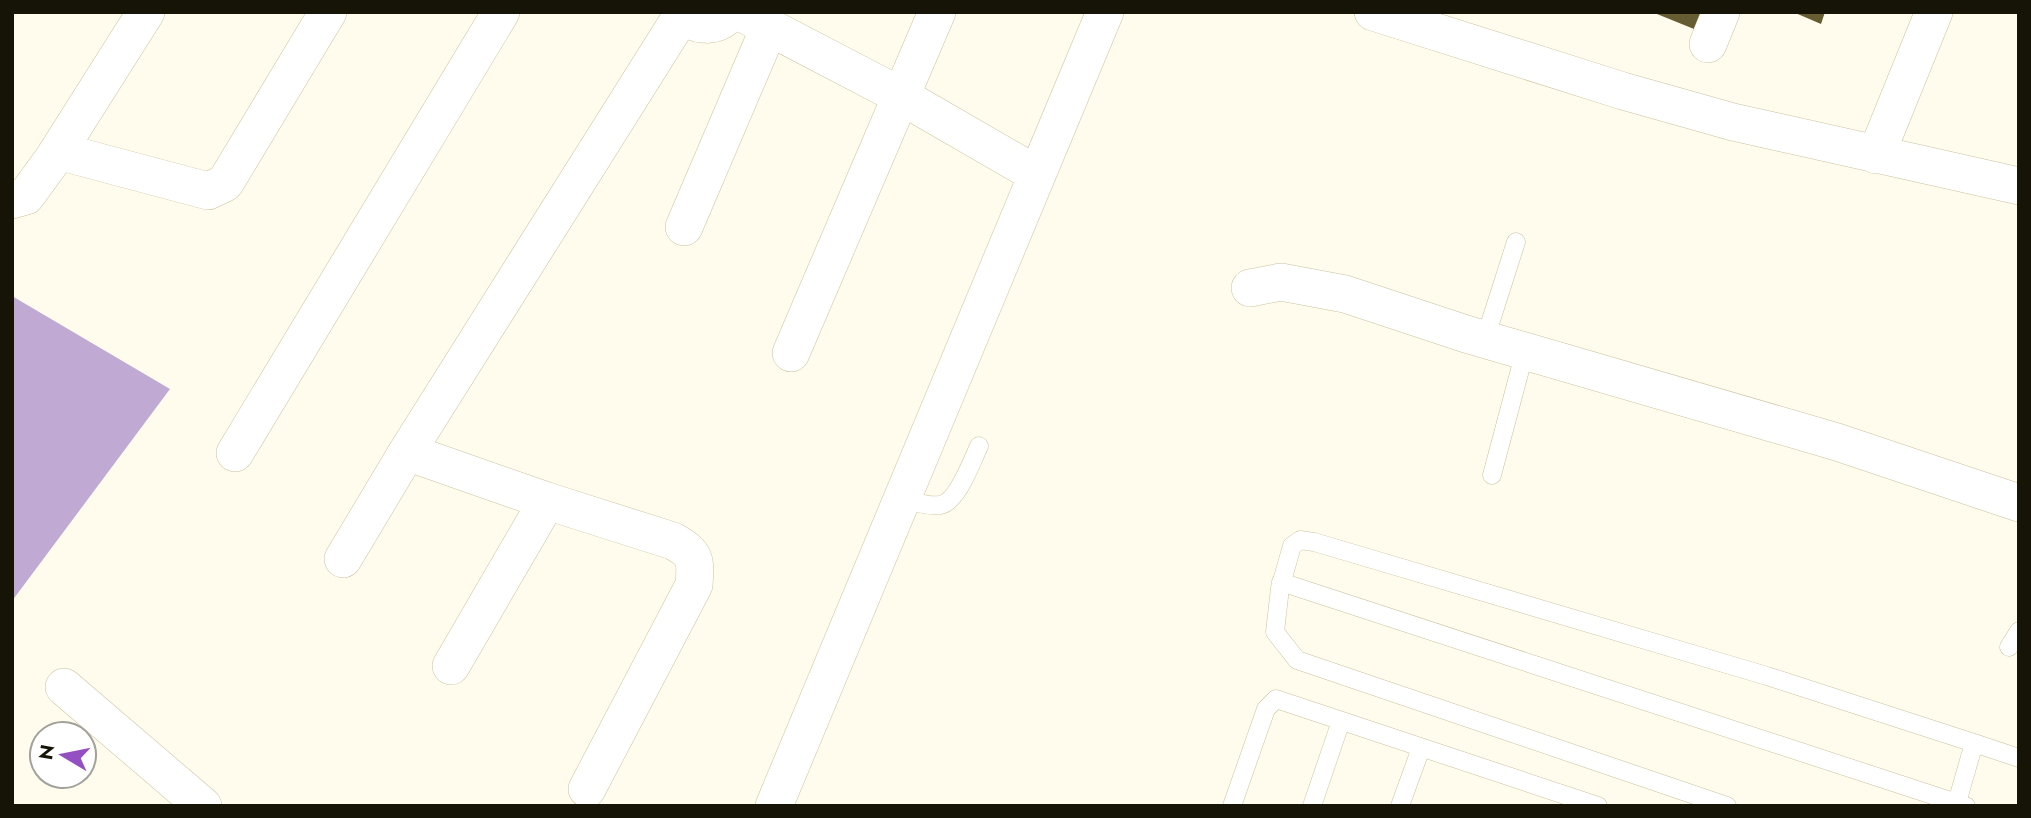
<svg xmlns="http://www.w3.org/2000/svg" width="2031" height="818" viewBox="0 0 2031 818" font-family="Jost,sans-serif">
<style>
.water{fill:#c0aad3}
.building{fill:#665c32}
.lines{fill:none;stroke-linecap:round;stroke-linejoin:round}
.service-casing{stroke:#cac29f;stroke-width:19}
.minor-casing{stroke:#cac29f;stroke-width:38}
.service{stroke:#fff;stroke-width:18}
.minor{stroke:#fff;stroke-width:37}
</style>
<rect width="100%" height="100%" fill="#fffced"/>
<path class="water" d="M12,296L170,389L12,601Z"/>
<path class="building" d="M1652,12H1701L1694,29Z
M1793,12H1825L1821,24Z"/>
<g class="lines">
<defs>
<path id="service" d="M1485,339L1516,242
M1492,475L1525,351
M901,499C913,501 928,507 940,505C957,503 972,461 979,446
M1281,582L1966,806
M2009,647L2019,631
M1974,743L2019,758
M1232,806L1266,709L1276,699L1598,806
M1312,806L1341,721
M1400,806L1421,748
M1727,806L1297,660L1275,632L1280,588L1292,546L1300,540L1314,542L1767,676L1974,743L1956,806"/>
<path id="minor" d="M681,12C695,28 717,29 731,12
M740,12L901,96L1036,174
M1373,12L1623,91L1733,122L2019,186
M1708,44L1721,12
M58,151L208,191L225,183L328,12
M1876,155L1934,12
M12,200L26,196L53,159L146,12
M684,227L769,28
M1250,288L1281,282L1345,294L1466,334L1837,442L2019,503
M791,353L937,12
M407,452L547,501L673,541C696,554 696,559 694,585L587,789
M235,453L501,12
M343,559L407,452L682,15
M451,666L547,501
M64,687L203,806
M774,806L1105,12"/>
</defs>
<use href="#service" class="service-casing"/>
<use href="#minor" class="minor-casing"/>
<use href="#service" class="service"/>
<use href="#minor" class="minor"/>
</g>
<rect width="2031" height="818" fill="none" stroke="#161307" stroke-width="28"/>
<g transform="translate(63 755) rotate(280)"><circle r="33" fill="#ffffff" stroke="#a2a19c" stroke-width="2"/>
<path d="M0-5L12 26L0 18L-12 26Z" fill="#944fc3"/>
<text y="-10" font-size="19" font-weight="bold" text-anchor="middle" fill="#161307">N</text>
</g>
</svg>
